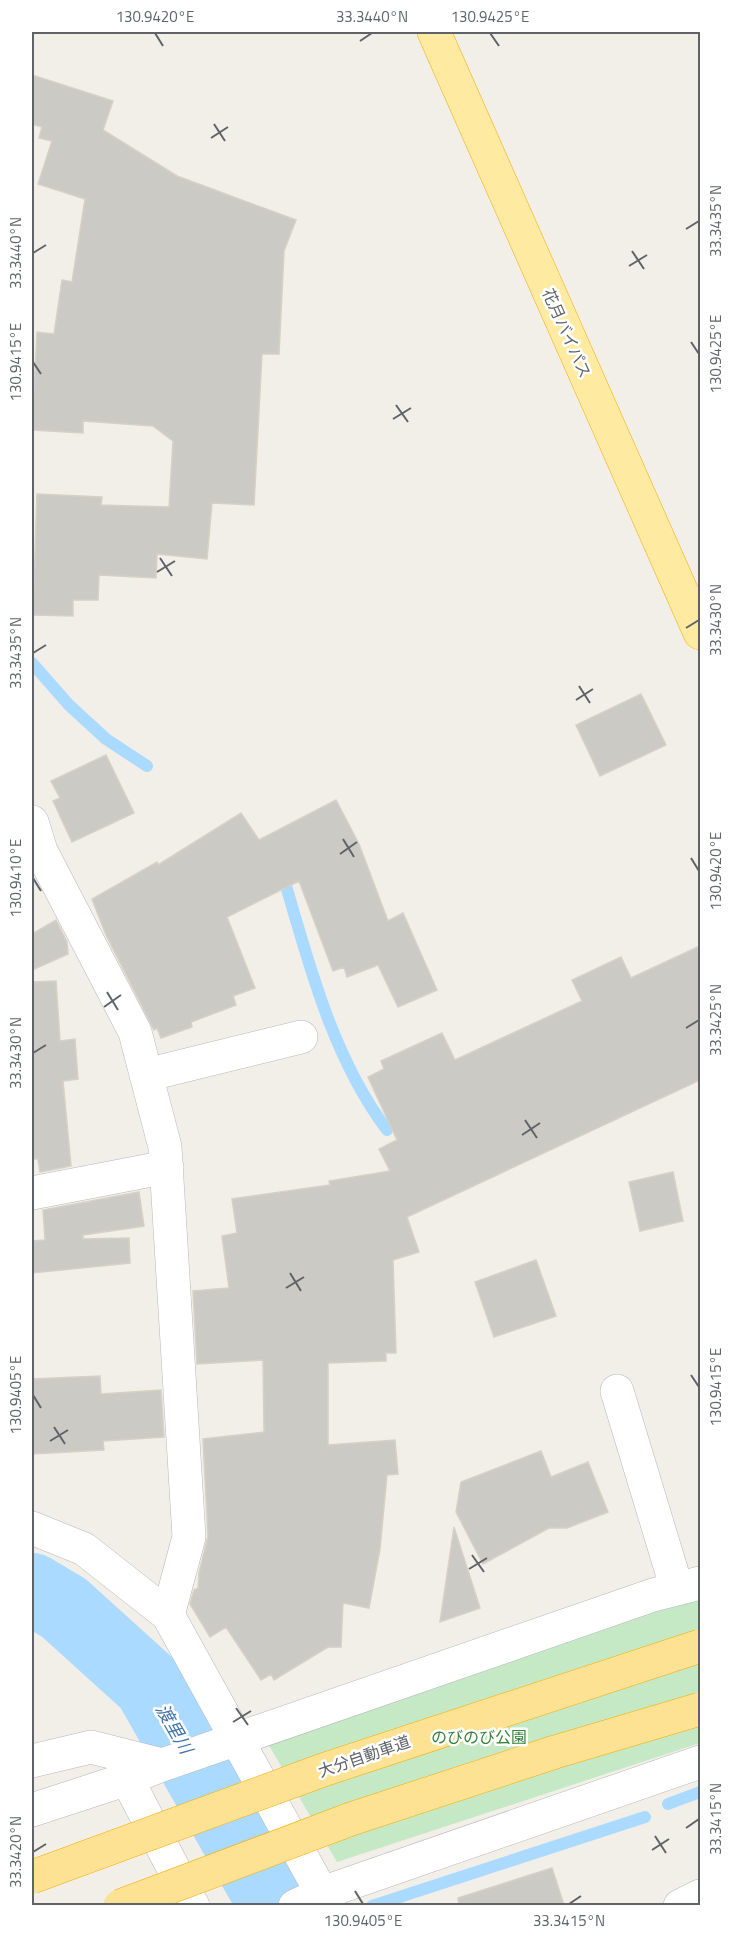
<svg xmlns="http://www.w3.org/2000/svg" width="732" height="1937" viewBox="0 0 732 1937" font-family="'Titillium Web','Noto Sans JP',sans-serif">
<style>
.green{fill:#c5e8c5}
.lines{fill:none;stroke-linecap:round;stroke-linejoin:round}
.stream{stroke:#aadaff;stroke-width:12}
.river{stroke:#aadaff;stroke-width:72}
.building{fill:#cccac5;stroke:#d6d1c6;stroke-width:1.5}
.minor-casing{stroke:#b5b8bc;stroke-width:34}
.tertiary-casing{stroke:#b5b8bc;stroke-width:34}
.trunk-casing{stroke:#f9ab00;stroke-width:34}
.minor{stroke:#fff;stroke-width:33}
.tertiary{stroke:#fff;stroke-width:33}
.trunk{stroke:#feeaa1;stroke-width:33}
.motorway-bridge-casing{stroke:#f9ab00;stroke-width:34;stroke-linecap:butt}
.motorway-bridge{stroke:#fde293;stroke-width:33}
.ticks{fill:none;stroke:#5f6368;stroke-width:2}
.labels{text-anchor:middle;stroke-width:5;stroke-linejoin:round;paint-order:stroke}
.street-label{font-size:16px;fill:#5f6368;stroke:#fff}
.park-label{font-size:16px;fill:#348238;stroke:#fff}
.water-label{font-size:18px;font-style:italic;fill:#4174aa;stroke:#fff}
.neatline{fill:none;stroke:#5f6368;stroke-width:2}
.ticks-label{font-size:15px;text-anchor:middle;fill:#5f6368}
</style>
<rect width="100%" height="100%" fill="#f1efe8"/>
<path class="green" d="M700,1597V1743L337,1862L260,1730Z"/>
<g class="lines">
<path class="stream" d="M32,663L69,705L106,739L147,766
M282,872C308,960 331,1055 387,1130
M668,1804L700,1792
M372,1906L645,1817"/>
<path class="river" d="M32,1589L64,1608L149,1685L275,1906"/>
</g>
<path class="building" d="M32,75L113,101L103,130L177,176L296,220L284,251L279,354H262L254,505L212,503L207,559L157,554L156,578L99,575L98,600H73V616L33,615L37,494L102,497L101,505L169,507L173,441L153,426L83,421V433L32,430L37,332L54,334L62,280L72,282L85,199L38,184L52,141L39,138L42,127L32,124Z
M641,694L666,745L600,776L576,725Z
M106,755L134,813L72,842L53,801L60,798L51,781Z
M336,800L359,844L388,921L403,913L437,990L398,1007L378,965L347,977L344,967L333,971L299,881L227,917L255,988L233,996L236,1005L191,1022L192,1027L161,1038L157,1028L154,1030L106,935L92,899L157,862L158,865L241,813L259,840Z
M56,920L67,942L68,954L32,970V934Z
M700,946V1080L407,1217L419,1252L393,1260L396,1353H386V1361L328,1363V1445L395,1440L398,1474L387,1475L380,1549L369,1608L343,1603L341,1647H328L274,1680L271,1674L261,1680L226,1627L210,1637L190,1604L194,1590L198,1588L199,1573L208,1536L203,1439L264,1432L263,1360L197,1364L193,1291L229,1288L222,1236L237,1233L232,1199L330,1185L329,1181L390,1171L379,1149L397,1140L368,1077L384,1069L381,1061L442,1033L455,1060L582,1001L572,980L621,957L631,978Z
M56,981L60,1041L75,1039L78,1079L63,1081L71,1166L40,1172L38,1159H32V982Z
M673,1172L683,1221L640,1231L629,1182Z
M139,1192L144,1226L83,1235V1239L129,1238L130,1263L32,1273V1241L45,1240L43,1210Z
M536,1260L556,1316L494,1337L475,1282Z
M100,1376L101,1394L161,1390L164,1437L103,1441L104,1450L32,1454V1379Z
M541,1451L551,1477L588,1462L608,1512L567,1528H549L483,1564L456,1512L461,1482Z
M454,1527L480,1608L440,1622Z
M552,1868L564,1905H459L458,1898Z"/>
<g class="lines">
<defs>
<path id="minor" d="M32,822L41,851L135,1032L165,1147L189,1537L168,1615
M146,1075L301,1037
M32,1193L167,1167
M617,1391L677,1589
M32,1761L91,1747L162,1765
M127,1779L193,1906
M32,1810L127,1779L162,1765L653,1595L700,1583
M295,1906L322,1893L700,1762
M680,1906L700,1896"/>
<path id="tertiary" d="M32,1528L84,1549L168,1615L329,1906"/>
<path id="trunk" d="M434,32L700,633"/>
</defs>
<use href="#minor" class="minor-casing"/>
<use href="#tertiary" class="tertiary-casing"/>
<use href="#trunk" class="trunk-casing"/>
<use href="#minor" class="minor"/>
<use href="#tertiary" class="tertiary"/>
<use href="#trunk" class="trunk"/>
<defs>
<path id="motorway-bridge" d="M32,1877L323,1770L700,1646
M120,1906L351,1819L555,1752L700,1709"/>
</defs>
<use href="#motorway-bridge" class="motorway-bridge-casing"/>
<use href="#motorway-bridge" class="motorway-bridge"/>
</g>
<path class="ticks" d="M155,33L163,46M490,33L499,46M360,41L372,33M214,124L225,141M211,138L228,127M686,229L699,221M632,251L644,269M33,253L46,245M629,266L647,255M691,342L699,354M33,362L41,374M396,405L408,422M393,419L411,408M160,558L172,576M157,572L175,561M686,628L699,620M33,653L46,645M579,686L590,703M576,700L593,689M343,839L354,857M340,854L357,842M691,858L699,871M33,878L41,891M107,992L118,1010M104,1007L121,995M686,1028L699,1020M33,1053L46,1045M525,1120L537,1138M522,1135L540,1123M290,1273L301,1291M286,1288L304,1277M691,1375L699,1387M33,1395L41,1408M54,1427L65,1444M50,1441L68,1430M472,1555L484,1572M469,1569L487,1558M236,1708L248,1725M233,1722L251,1711M686,1828L699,1819M655,1836L666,1853M652,1850L669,1839M33,1852L46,1844M355,1891L363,1904M569,1904L581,1896"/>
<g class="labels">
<g class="street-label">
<text transform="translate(567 333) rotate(66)" y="6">花月バイパス</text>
<text transform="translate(364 1756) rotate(-19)" y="6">大分自動車道</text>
</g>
<g class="park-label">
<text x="479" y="1743">のびのび公園</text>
</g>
<g class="water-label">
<text transform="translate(174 1729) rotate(60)" y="6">渡里川</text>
</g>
</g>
<rect width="732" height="1937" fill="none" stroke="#ffffff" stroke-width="66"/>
<rect x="33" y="33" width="666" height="1871" class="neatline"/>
<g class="ticks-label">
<text x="155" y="22">130.9420°E</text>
<text x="372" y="22">33.3440°N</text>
<text x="490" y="22">130.9425°E</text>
<text transform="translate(716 221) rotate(-90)" y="5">33.3435°N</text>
<text transform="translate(16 253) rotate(-90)" y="5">33.3440°N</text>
<text transform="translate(716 354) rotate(-90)" y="5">130.9425°E</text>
<text transform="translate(16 362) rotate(-90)" y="5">130.9415°E</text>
<text transform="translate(716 620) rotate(-90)" y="5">33.3430°N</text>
<text transform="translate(16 653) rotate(-90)" y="5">33.3435°N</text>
<text transform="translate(716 871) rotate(-90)" y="5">130.9420°E</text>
<text transform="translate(16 878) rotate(-90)" y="5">130.9410°E</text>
<text transform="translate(716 1020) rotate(-90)" y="5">33.3425°N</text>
<text transform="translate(16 1053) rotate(-90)" y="5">33.3430°N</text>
<text transform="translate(716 1387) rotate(-90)" y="5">130.9415°E</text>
<text transform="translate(16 1395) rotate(-90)" y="5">130.9405°E</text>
<text transform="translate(716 1819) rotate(-90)" y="5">33.3415°N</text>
<text transform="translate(16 1852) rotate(-90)" y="5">33.3420°N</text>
<text x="363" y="1926">130.9405°E</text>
<text x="569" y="1926">33.3415°N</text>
</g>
</svg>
